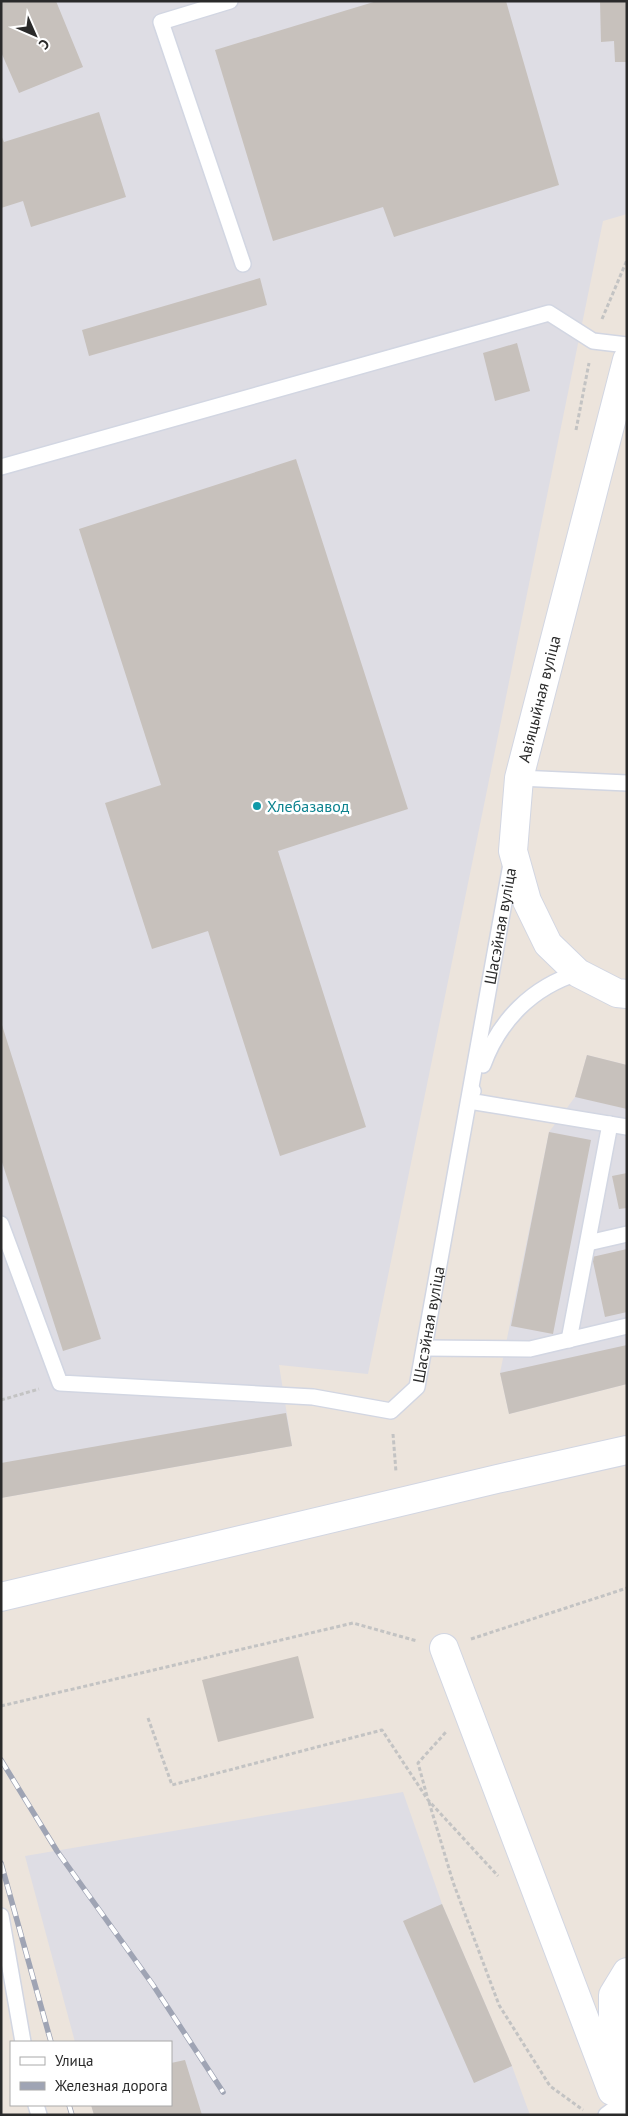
<svg xmlns="http://www.w3.org/2000/svg" width="628" height="2116" viewBox="0 0 628 2116" font-family="'PT Sans',sans-serif">
<style>
.industrial{fill:#dedde4}
.building{fill:#c7c1bc}
.lines{fill:none;stroke-linecap:round;stroke-linejoin:round}
.service-casing{stroke:#d2d6e2;stroke-width:18}
.tertiary-casing{stroke:#d2d6e2;stroke-width:30}
.secondary-casing{stroke:#d2d6e2;stroke-width:30}
.path{stroke:#c3c3c3;stroke-width:3;stroke-dasharray:4 2.5;stroke-linecap:butt}
.service{stroke:#fff;stroke-width:15}
.tertiary{stroke:#fff;stroke-width:28}
.secondary{stroke:#fff;stroke-width:28}
.rail-casing{stroke:#9fa4b4;stroke-width:5.5}
.rail{stroke:#fff;stroke-width:4;stroke-dasharray:11;stroke-linecap:butt}
.culture-dot{fill:#0f9aa8;stroke:#fff;stroke-width:2}
.labels{text-anchor:middle;stroke-width:5;stroke-linejoin:round;paint-order:stroke}
.street-label{font-size:16px;fill:#2a2a2a;stroke:#fff}
.culture-label{font-size:16px;fill:#0d838f;stroke:#fff;text-anchor:start}
</style>
<rect width="100%" height="100%" fill="#ece4dc"/>
<path class="industrial" d="M1,1H627V214L603,221L368,1374L279,1365L292,1446L1,1498V1380L3,1379L1,1375Z
M587,1055L627,1065V1384L509,1414L500,1373L549,1132L575,1097Z
M403,1792L442,1904L512,2066L530,2115H94L91,2105H171V2042H75L25,1856Z"/>
<path class="building" d="M1,1H56L83,67L19,93L1,52Z
M377,1H506L559,185L394,237L383,207L273,241L215,50Z
M600,1H627V62H615L614,41L601,42Z
M99,112L126,197L31,227L23,201L1,208V135L4,142Z
M260,278L267,305L89,356L82,330Z
M517,343L530,391L495,401L483,353Z
M296,459L408,809L278,851L366,1127L280,1156L208,931L152,949L105,803L161,785L79,529Z
M2,1025L101,1339L63,1351L1,1159Z
M587,1055L627,1065V1109L575,1097Z
M549,1132L591,1140L553,1334L511,1326Z
M627,1173V1208L619,1209L612,1176Z
M627,1249V1312L605,1317L592,1257Z
M627,1345V1384L509,1414L500,1373Z
M286,1413L292,1446L1,1498V1463Z
M298,1656L314,1718L218,1742L202,1680Z
M442,1904L512,2066L474,2083L403,1921Z
M185,2060L202,2115H94L91,2105H171V2063Z"/>
<g class="lines">
<defs>
<g id="service">
<path d="M230,1L161,22L243,264"/>
<path d="M1,467L549,313L593,341L627,345"/>
<path d="M519,778L627,783"/>
<path d="M483,1065C499,1021 532,987 578,973"/>
<path d="M473,1091L469,1101L627,1127"/>
<path id="s1" d="M1,1224L60,1383L313,1397L391,1411L417,1387L511,864"/>
<path d="M588,1243L627,1234"/>
<path d="M569,1340L610,1124"/>
<path d="M425,1348L530,1349L627,1326"/>
<path d="M1,1916L23,2042"/>
<path d="M36,2105L39,2115"/>
<path d="M606,2115L618,2106"/>
</g>
<path id="tertiary" d="M444,1648L612,2091"/>
<path id="secondary" d="M627,360L519,778L513,851L527,901L548,944L578,973L617,993L627,994
M1,1597L497,1479L627,1450
M627,1972L613,1995V2066L627,2106"/>
</defs>
<use href="#service" class="service-casing"/>
<use href="#tertiary" class="tertiary-casing"/>
<use href="#secondary" class="secondary-casing"/>
<path class="path" d="M602,319L627,260
M576,430L589,363
M1,1400L39,1389
M393,1434L396,1472
M471,1639L627,1588
M1,1706L353,1623L417,1641
M148,1718L172,1785L382,1730L428,1800L498,1876
M427,1796L418,1763L446,1732
M429,1802L453,1882L499,2005L550,2086L583,2110"/>
<use href="#service" class="service"/>
<use href="#tertiary" class="tertiary"/>
<use href="#secondary" class="secondary"/>
<defs>
<path id="rail" d="M1,1760L57,1851L153,1985L223,2092
M1,1863L51,2042
M69,2105L72,2115"/>
</defs>
<use href="#rail" class="rail-casing"/>
<use href="#rail" class="rail"/>
</g>
<circle class="culture-dot" cx="257" cy="806" r="5"/>
<g class="labels">
<g class="street-label">
<text transform="translate(539 699) rotate(-76)" y="6">Авіяцыйная вуліца</text>
<text dy="6" stroke="none"><textPath href="#s1" startOffset="1006">Шасэйная вуліца</textPath></text>
<text dy="6" stroke="none"><textPath href="#s1" startOffset="601">Шасэйная вуліца</textPath></text>
</g>
<g class="culture-label">
<text x="267" y="812">Хлебазавод</text>
</g>
</g>
<rect width="628" height="2116" fill="none" stroke="#2a2a2a" stroke-width="5"/>
<rect x="10" y="2041" width="162" height="65" fill="#ffffff" stroke="#aaaaaa"/>
<rect x="20" y="2057" width="25" height="8" fill="#ffffff" stroke="#aaaaaa"/>
<text x="55" y="2066" font-size="15" fill="#2a2a2a">Улица</text>
<rect x="20" y="2082" width="25" height="8" fill="#9fa4b4" stroke="#aaaaaa"/>
<text x="55" y="2091" font-size="15" fill="#2a2a2a">Железная дорога</text>
<g transform="translate(35 35) rotate(135)" stroke="#ffffff" stroke-width="4" paint-order="stroke">
<path d="M0-4L9 19L0 12L-9 19Z" fill="#2a2a2a"/>
<text y="-8" font-size="14" font-weight="bold" text-anchor="middle" fill="#2a2a2a">С</text>
</g>
</svg>
